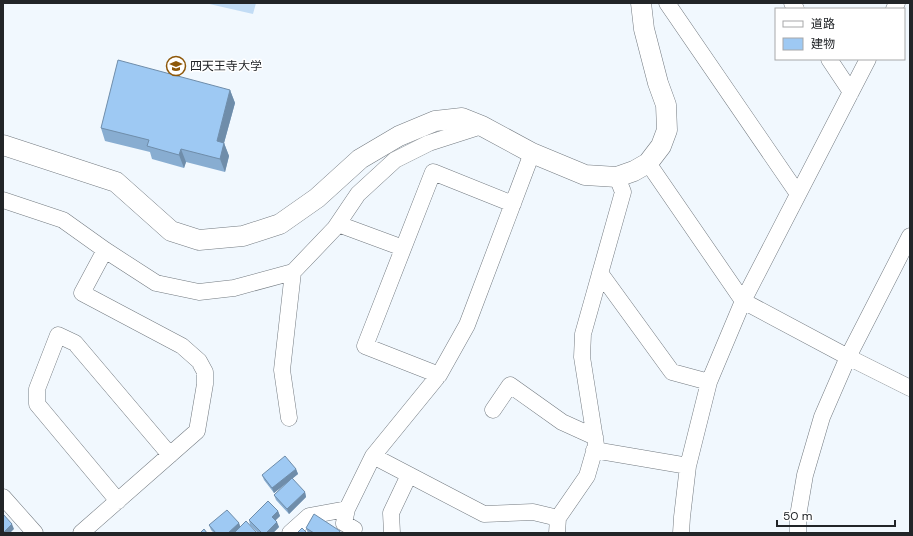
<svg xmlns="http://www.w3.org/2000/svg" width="913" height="536" viewBox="0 0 913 536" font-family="'DM Sans','Noto Sans JP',sans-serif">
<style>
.green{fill:#c2dcf5}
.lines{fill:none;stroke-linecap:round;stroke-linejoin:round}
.minor-casing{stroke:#737a80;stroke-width:17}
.tertiary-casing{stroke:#737a80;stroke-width:21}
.minor{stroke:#fff;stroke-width:16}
.tertiary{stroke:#fff;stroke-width:20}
.wall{fill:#88add1}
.shaded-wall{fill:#6f8daa}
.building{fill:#9ec9f3;stroke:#6f8daa}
.labels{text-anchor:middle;stroke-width:3;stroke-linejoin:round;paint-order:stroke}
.poi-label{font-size:12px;fill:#222528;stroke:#fff;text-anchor:start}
</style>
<rect width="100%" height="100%" fill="#f1f8fe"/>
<path class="green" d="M205,3H256L253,14Z"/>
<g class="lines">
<defs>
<path id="minor" d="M667,3L798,194
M792,3L796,9
M894,9L897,3
M829,59L851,92
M648,163L743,301L848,357L910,388
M3,200L63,220L105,250L156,283L199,292L234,288L293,272L335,228L358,194L395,160L429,143L482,126
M338,224L403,248
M600,273L672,372L709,382
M439,375L365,346L433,172L513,204
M493,410L510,385L562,422L595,437
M289,418L282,370L293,272
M594,450L688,466
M373,456L484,514L533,512L558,518
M3,497L35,533
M118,501L37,404V389L58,335L75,343L170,455
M81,533L197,431L205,384V372L199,361L182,346L82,293L105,250
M290,533L309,516L347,509
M353,533L354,529L344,523L347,509L373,456L439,375L467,325L532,153
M392,533L391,513L409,475
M557,533L558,518L587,476L596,445L582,357L583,334L623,192L617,177
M681,533L682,517L688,466L709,382L743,301L868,59
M798,533V516L805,475L822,417L848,357L910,236"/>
<path id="tertiary" d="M3,145L116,182L171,231L199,240L243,236L280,224L317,198L360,159L399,136L435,121L462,118L482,126L532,153L585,175L617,177L634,171L648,163L661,146L667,130L666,105L658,83L644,29L641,3"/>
</defs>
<use href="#minor" class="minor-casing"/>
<use href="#tertiary" class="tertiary-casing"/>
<use href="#minor" class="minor"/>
<use href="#tertiary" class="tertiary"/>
</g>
<path class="wall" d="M230,90L235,103L224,143L229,156L225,172L186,162L184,168L152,159L150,152L105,141L101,128Z
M296,469L298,474L292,479L305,492L306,497L289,514L276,500L274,495L289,481L274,493L264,480L262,475Z
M278,511L280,516L275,520L279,527L273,533H258L250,525L249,520Z
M239,523L240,527L257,533H214L211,530L209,525Z
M306,528L340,531V533H308Z"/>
<path class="shaded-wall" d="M230,90L235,103L224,143L229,156L225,172L220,159L217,141Z
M181,149L186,162L184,168L179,155Z
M296,469L298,474L274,493L272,488Z
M305,492L306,497L289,514L287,509Z
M278,511L280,516L274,522L272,517Z
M277,522L279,527L273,533H266Z
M239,523L241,529L236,533H228Z
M12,524L14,529L10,533H3Z"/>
<path class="building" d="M118,60L230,90L217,141L224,143L220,159L181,149L179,155L147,146L149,140L101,128Z
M285,456L296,469L272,488L262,475Z
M292,478L305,492L287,509L274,495Z
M268,501L278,511L272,517L277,522L266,533H262L249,520Z
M227,510L239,523L228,533H216L209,525Z
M3,514L12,524L3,533Z
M314,514L340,531L339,533H314L306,528Z
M246,521L257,533H234Z
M302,528L307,533H297Z
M204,529L207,533H200Z"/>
<defs>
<symbol id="university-ring" viewBox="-11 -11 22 22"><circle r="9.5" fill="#fff" stroke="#8d5709" stroke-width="1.5"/><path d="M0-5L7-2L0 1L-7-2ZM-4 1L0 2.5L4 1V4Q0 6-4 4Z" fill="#8d5709"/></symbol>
</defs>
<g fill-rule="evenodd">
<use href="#university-ring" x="165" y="55" width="22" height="22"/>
</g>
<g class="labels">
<g class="poi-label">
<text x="190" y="70">四天王寺大学</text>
</g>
</g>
<rect width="913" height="536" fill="none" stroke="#222528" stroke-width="8"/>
<rect x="775" y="8" width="130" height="52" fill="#ffffff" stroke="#a7a8a9"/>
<rect x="783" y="21" width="20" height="6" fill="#ffffff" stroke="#a7a8a9"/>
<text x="811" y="28" font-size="12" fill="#222528">道路</text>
<rect x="783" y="38" width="20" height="12" fill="#9ec9f3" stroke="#a7a8a9"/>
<text x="811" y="48" font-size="12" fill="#222528">建物</text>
<path d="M777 520v6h118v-6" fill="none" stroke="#222528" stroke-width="2"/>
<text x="783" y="520" font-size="12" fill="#222528" stroke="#ffffff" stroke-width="3" paint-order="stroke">50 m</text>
</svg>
